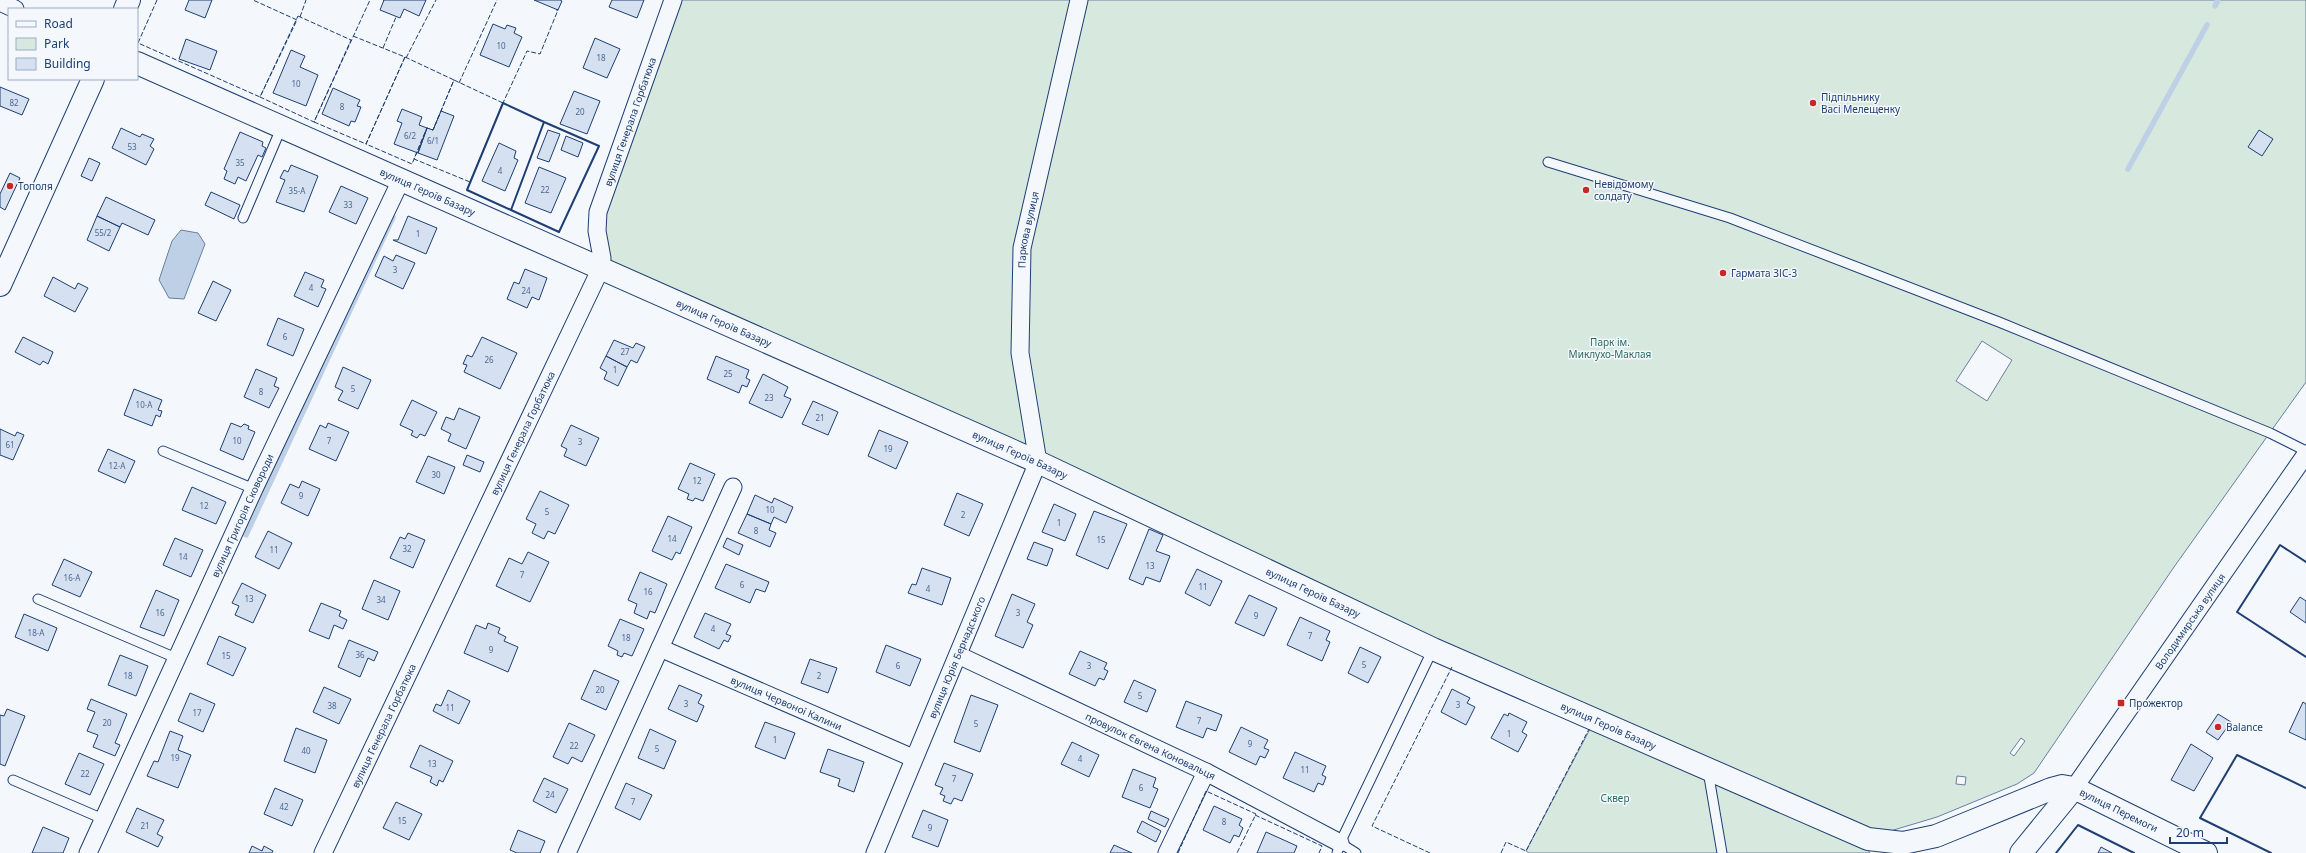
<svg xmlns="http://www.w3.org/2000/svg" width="2306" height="853" viewBox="0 0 2306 853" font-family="'Noto Sans',sans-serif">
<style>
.green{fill:#d7e8df;stroke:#687fa3;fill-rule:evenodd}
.water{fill:#bed0e5;stroke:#687fa3}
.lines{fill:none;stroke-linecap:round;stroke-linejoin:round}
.stream{stroke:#bed0e5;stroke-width:5.5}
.building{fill:#d5e0f0;stroke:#1d3f73}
.lane-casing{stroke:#1d3f73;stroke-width:11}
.street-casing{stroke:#1d3f73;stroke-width:19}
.secondary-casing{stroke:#1d3f73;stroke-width:24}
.lane{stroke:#f4f7fb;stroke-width:9}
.street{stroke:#f4f7fb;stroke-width:17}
.secondary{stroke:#f4f7fb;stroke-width:22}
.fence{stroke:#1d3f73;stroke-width:1;stroke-dasharray:5 2;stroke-linecap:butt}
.wall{stroke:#1d3f73;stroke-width:2}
.poi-dot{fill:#c62828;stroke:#f4f7fb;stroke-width:1.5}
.labels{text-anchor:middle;stroke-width:3;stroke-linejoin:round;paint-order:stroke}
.number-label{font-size:8px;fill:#4b6792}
.poi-label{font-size:10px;fill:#1d3f73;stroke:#f4f7fb;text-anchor:start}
.street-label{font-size:10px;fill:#1d3f73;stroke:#f4f7fb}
.park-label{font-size:10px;fill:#2c6c60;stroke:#f4f7fb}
</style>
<rect width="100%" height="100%" fill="#f4f7fb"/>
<path class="green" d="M673,0H2306V382L2174,567L2034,773L2017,784L1937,817L1867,838L602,263L598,241ZM1982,341L2012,360L1987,401L1956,381ZM2021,738L2025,741L2014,756L2010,753ZM1957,776L1966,777L1965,785L1956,784Z
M1590,729L1867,849L1870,853H1529L1526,851Z"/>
<path class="water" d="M181,230L198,233L205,244L184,299L169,298L159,280L172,241Z"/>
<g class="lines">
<path class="stream" d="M2215,6L2218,0
M2128,169L2207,25
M246,535L393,217"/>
</g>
<path class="building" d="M189,0H212L205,18L185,10Z
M384,0H383H426L419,16L404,9L400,18L380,10Z
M534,0H560L562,1L558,10Z
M612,0H644L637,18L609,7Z
M493,24L505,29L507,25L516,28L514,33L522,37L509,67L480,55Z
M595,38L620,49L607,78L583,68Z
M186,39L217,51L210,70L179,59Z
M291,50L305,56L300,67L318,75L306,106L273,93Z
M0,87L29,99L22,115L0,106Z
M333,88L360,100L357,106L361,107L355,122L351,121L349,126L322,114Z
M574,91L600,101L587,134L560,124Z
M402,109L422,117L419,125L427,128L418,153L394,144L402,123L397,121Z
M441,111L454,116L437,160L418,153L427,128L433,130Z
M121,128L140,137L142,134L154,139L150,146L154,149L146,165L112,148Z
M548,130L560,134L549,162L537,158Z
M2259,130L2273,139L2262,156L2248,147Z
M240,132L263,142L262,146L266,148L262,157L258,155L246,181L238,177L235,184L224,179L227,171L224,169Z
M566,136L583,143L578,157L561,150Z
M499,143L516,151L514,158L518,160L505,191L482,181Z
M89,158L100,163L92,181L81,176Z
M291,165L318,176L304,212L276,202L285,180L280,178L284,170L288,172Z
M539,167L566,178L551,213L525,203Z
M10,173L20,178L5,210L0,207V194Z
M341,186L368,198L356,224L329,212Z
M211,192L240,205L234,219L205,205Z
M106,197L155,220L148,235L122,223L120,227L97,216Z
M97,216L120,227L109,251L87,240Z
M408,216L437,228L426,254L393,240H398Z
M396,255L415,263L403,289L375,276L384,256L393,261Z
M525,269L547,278L539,300L532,297L527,308L507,299L514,282L519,284Z
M305,272L324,280L321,287L326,289L318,307L294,296Z
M53,277L75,289L78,283L88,288L75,312L44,296Z
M213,281L231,290L216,321L198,313Z
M278,318L304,329L293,356L267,345Z
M23,337L53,352L48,364L43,361L40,365L15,352Z
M482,337L517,353L500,389L464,372L467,365L463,364L467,355L472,357Z
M614,340L633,348L636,343L645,347L637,363L631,360L627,367L606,356Z
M606,356L627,367L618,386L604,379L607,372L600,368Z
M716,356L749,370L746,378L750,380L747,387L742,385L739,393L707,379Z
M343,367L371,380L358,409L338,400L343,391L335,387Z
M256,369L277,378L274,386L279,388L269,408L244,397Z
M763,374L788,387L784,396L791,399L782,418L749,403Z
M134,389L162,400L158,410L162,411L160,417L156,415L152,426L124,415Z
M412,400L437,412L425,436L420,434L417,438L411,435L413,431L400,425Z
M813,401L838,412L828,435L802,424Z
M459,408L480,417L466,449L448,441L451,434L441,429L446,417L454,420Z
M231,423L241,427L244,424L249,426L248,429L255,432L243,460L220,450Z
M328,423L349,432L336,461L309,449L320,425L326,428Z
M571,425L599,438L586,466L564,456L567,449L561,446Z
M0,429L15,436L17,432L24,435L13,460L0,455Z
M879,430L908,442L896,469L868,456Z
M108,449L135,461L125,483L98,471Z
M467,455L484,462L480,472L463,465Z
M428,456L455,467L444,494L416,482Z
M690,463L715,474L703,501L695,498L693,501L687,499L689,494L678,489Z
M302,481L320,489L308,516L281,503L290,484L299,488Z
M192,487L226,502L216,524L182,510Z
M540,491L569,505L555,534L548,531L544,539L532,533L536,524L526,519Z
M957,493L983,504L969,536L944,525Z
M755,495L772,503L774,498L793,507L786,523L774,517L771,524L747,514Z
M1054,504L1076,514L1065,541L1042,532Z
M1094,511L1127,524L1108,569L1076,555Z
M747,514L771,524L769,530L776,533L770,547L738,533Z
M668,516L692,527L680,554L676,552L672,560L652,551Z
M1149,529L1163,535L1156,551L1170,556L1160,582L1146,577L1143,585L1129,579Z
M268,531L292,543L279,569L255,557Z
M408,533L425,540L413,568L390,558L400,537L405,539Z
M175,538L203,550L191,577L163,565Z
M727,538L743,545L739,555L723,547Z
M1034,542L1053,549L1047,566L1027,559Z
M528,552L549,562L530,602L496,586L509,558L522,564Z
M64,559L92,572L80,597L52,585Z
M726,564L769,582L765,592L756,589L750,603L715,588Z
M922,568L951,578L942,605L908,593L912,584L916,585Z
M1197,569L1222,581L1210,606L1185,593Z
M640,572L667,584L655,613L650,611L647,619L634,613L637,604L628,600Z
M374,580L400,591L388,620L362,609Z
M242,583L266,595L253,623L235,615L239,606L232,603Z
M156,590L179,600L164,636L140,627Z
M1012,594L1035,604L1027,622L1033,625L1023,648L995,636Z
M1249,595L1277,608L1264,636L1235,623Z
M2300,597L2306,601V623L2290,612Z
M321,603L341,611L339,616L347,620L343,629L334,625L329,639L309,631Z
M705,613L731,624L726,634L731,636L728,642L724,640L719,649L694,637Z
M24,614L57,628L48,651L15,637Z
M1300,617L1330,631L1326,640L1330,642L1322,661L1287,645Z
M620,619L644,629L632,656L624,653L622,657L617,655L618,651L608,646Z
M488,623L500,628L498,633L506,637L504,641L518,647L508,672L464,653L476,625L486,629Z
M219,636L246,648L233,676L207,664Z
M349,640L378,652L374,661L368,658L360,677L338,667Z
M886,645L921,659L910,686L876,672Z
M1360,647L1381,657L1368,683L1348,673Z
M1080,651L1107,663L1104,669L1108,671L1104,680L1099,678L1095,686L1069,674Z
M120,655L148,666L136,696L108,685Z
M810,659L837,668L828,693L801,683Z
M594,670L619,681L606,710L581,699Z
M1134,680L1156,690L1147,712L1124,702Z
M679,685L702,695L698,703L704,706L697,722L668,709Z
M324,687L351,699L339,724L313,712Z
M1452,689L1470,698L1467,703L1475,707L1466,725L1441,712Z
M448,690L470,701L459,724L433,711L436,704L441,706Z
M190,693L215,704L203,732L178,721Z
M971,695L998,705L980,752L954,742Z
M91,699L127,714L115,743L120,745L115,756L93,747L98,735L87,731L95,712L87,709Z
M1186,701L1222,715L1216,731L1207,728L1203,738L1176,727Z
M2303,702L2306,704V740L2289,732Z
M7,709L25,716L5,766L0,764V715L4,716Z
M1509,713L1527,722L1522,732L1527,735L1518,752L1491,738L1504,714L1508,716Z
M2218,714L2231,722L2218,740L2206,732Z
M765,722L795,733L785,759L755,747Z
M569,723L595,735L582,762L572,757L568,764L553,757Z
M1241,727L1268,740L1264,748L1269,750L1265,758L1260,756L1256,765L1229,752Z
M296,728L327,740L315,773L284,761Z
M650,729L676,741L664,769L638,758Z
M170,731L183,736L178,750L191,755L178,788L147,776L154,761L158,762Z
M1072,742L1099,755L1089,777L1061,764Z
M2191,744L2213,758L2194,791L2171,780Z
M420,745L453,761L443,782L439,780L437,786L430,782L432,777L410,767Z
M828,749L864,762L854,792L838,786L840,779L820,772Z
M1295,752L1326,766L1322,775L1326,777L1323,785L1318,783L1314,792L1283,778Z
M79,753L104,764L90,795L65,784Z
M944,763L973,774L962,801L954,798L951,804L943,801L945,796L940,794L943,788L935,785Z
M1133,769L1156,778L1153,787L1158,789L1150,808L1122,797Z
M544,778L568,789L556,813L533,801Z
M626,783L652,795L640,820L615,808Z
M275,788L303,800L292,826L264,814Z
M396,802L422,814L409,840L383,828Z
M1214,806L1242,819L1239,825L1243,828L1239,837L1234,835L1230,843L1203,830Z
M137,808L164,820L157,834L163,837L158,847L126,832Z
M923,810L948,820L938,847L912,837Z
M1151,811L1169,819L1165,827L1148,819Z
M1142,821L1161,831L1156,842L1137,832Z
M43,827L69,838L63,853H32Z
M518,830L545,841L540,853H517L510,850Z
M1266,832L1297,846L1294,853H1257Z
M1114,845L1132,853H1110Z
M252,846L262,851L264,846L273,851L272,853H249Z
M2101,847L2112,853H2098Z"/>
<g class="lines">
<defs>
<path id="lane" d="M1548,162L1730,218L1999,322L2270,433L2306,451
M243,218L282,126
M163,451L254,489
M38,599L176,658
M1708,771L1722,853
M13,780L103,819
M1340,843L1356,853
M1337,853L1340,843L1433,649"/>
<g id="street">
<path d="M0,2L15,9"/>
<path id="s1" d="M660,648L913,758"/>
<path id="s2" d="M958,655L1206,772L1340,843"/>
<path id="s3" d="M2074,788L2306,454"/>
<path id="s4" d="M88,853L254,489L401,180"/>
<path id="s5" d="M323,853L601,268L602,258L597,231L598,212L673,0"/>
<path d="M567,853L733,487"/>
<path id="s6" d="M875,853L1038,462L1020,353L1022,248L1079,0"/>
<path d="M1167,853L1206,772"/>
</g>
<g id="secondary">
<path d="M125,9L129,0"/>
<path id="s7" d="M137,63L1038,462L1433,649L1868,839L1903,843L1936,836L2051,789L2062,786L2074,788L2206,853"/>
<path d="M0,285L93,79"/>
<path d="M2021,853L2074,788"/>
</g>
</defs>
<use href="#lane" class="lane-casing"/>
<use href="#street" class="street-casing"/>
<use href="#secondary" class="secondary-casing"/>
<use href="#lane" class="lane"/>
<use href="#street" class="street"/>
<use href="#secondary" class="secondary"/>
<path class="fence" d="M157,0L138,43L260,97L297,20L253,0
M298,16L351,40L314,122L260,97Z
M300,17L306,0
M353,36L405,57L366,144L314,122L370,0
M383,48L396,17
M405,57L454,80L433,130L427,128L412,164L366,144Z
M406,58L436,0
M454,80L503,103L470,182L414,159L427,128L433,130Z
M459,83L497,0
M502,102L503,103L527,51L540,54L558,10H556
M1255,815L1322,846L1319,853
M1178,853L1206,791L1256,814L1237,853
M1430,853L1372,826L1452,667
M1501,853L1506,842L1526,851L1589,729"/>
<path class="wall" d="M503,103L544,122L511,210L467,190Z
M544,122L599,146L559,232L511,210Z
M2306,562L2280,545L2237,612L2306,657
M2056,853L2078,825L2134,853
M2271,853L2200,818L2237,755L2306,788"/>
</g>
<g class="poi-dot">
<circle cx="1813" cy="103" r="4"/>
<circle cx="10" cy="186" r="4"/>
<circle cx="1586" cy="190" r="4"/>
<circle cx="1723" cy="273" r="4"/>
<rect x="2117" y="699" width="8" height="8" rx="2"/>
<circle cx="2218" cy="727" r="4"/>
</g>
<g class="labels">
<g class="number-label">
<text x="501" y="49">10</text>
<text x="601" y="61">18</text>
<text x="296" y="87">10</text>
<text x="14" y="106">82</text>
<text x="342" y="110">8</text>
<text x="580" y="115">20</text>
<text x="410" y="139">6/2</text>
<text x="433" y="144">6/1</text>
<text x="132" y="150">53</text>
<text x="240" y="166">35</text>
<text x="500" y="174">4</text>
<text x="545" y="193">22</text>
<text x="297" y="194">35-А</text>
<text x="348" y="208">33</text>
<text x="103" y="236">55/2</text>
<text x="418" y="237">1</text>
<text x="395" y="273">3</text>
<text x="311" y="291">4</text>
<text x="526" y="294">24</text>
<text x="285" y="340">6</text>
<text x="625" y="355">27</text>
<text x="489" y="363">26</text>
<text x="615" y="373">1</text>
<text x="728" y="377">25</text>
<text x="353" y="392">5</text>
<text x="261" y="395">8</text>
<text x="769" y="401">23</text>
<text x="144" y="408">10-А</text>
<text x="820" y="421">21</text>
<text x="237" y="444">10</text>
<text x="329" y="444">7</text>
<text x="580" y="445">3</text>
<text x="10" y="448">61</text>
<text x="888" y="452">19</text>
<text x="117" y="469">12-А</text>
<text x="436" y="478">30</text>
<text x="697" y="484">12</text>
<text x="301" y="499">9</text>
<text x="204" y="509">12</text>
<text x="770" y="513">10</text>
<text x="547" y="515">5</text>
<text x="963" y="518">2</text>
<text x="1059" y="526">1</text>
<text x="756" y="534">8</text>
<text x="672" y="542">14</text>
<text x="1101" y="543">15</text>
<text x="407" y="552">32</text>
<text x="274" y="553">11</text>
<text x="183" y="560">14</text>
<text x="1150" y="569">13</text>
<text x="522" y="578">7</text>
<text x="72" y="581">16-А</text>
<text x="742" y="588">6</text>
<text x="1203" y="590">11</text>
<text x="928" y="592">4</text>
<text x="648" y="595">16</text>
<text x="249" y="602">13</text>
<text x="381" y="603">34</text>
<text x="160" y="616">16</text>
<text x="1018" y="616">3</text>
<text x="1256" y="619">9</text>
<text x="713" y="632">4</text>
<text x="36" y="636">18-А</text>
<text x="1310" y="639">7</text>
<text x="626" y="641">18</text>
<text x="491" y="653">9</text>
<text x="360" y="658">36</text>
<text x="226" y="659">15</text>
<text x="1364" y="668">5</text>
<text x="898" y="669">6</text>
<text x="1089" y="669">3</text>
<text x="128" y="679">18</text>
<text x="819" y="679">2</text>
<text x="600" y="693">20</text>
<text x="1140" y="699">5</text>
<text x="686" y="707">3</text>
<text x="1458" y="708">3</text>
<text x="332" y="709">38</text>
<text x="450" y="711">11</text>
<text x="197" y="716">17</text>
<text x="1199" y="724">7</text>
<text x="107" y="726">20</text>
<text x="976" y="727">5</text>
<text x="1509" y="737">1</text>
<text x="775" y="743">1</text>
<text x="1250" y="747">9</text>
<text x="574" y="749">22</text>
<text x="657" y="752">5</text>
<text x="306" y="754">40</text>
<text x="175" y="761">19</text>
<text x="1080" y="762">4</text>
<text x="432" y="767">13</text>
<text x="1305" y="773">11</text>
<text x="85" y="777">22</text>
<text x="954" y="782">7</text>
<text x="1141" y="791">6</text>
<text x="550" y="798">24</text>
<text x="633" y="805">7</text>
<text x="284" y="810">42</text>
<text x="402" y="824">15</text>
<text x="1224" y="825">8</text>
<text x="145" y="829">21</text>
<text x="930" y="831">9</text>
</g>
<g class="poi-label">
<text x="1821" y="101">Підпільнику<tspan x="1821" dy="12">Васі Мелещенку</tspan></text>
<text x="1594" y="188">Невідомому<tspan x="1594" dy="12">солдату</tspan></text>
<text x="18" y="190">Тополя</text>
<text x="1731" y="277">Гармата ЗІС-3</text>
<text x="2129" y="707">Прожектор</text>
<text x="2226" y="731">Balance</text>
</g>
<g class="street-label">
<text dy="4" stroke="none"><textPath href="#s5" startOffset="800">вулиця Генерала Горбатюка</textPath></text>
<text dy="4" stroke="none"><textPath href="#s7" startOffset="318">вулиця Героїв Базару</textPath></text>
<text dy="4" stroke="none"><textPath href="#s6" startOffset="658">Паркова вулиця</textPath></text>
<text dy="4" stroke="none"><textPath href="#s7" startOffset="642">вулиця Героїв Базару</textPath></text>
<text dy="4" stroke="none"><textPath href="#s5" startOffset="465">вулиця Генерала Горбатюка</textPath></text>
<text dy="4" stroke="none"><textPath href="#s7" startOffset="966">вулиця Героїв Базару</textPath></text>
<text dy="4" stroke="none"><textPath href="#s4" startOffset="371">вулиця Григорія Сковороди</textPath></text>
<text dy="4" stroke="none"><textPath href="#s7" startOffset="1290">вулиця Героїв Базару</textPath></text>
<text dy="4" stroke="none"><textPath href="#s3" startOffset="203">Володимирська вулиця</textPath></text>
<text dy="4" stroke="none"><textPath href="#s6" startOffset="212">вулиця Юрія Бернадського</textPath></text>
<text dy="4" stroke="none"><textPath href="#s1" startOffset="138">вулиця Червоної Калини</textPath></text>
<text dy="4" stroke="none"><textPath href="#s5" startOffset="141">вулиця Генерала Горбатюка</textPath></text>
<text dy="4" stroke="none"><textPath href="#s7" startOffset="1614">вулиця Героїв Базару</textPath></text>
<text dy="4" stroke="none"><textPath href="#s2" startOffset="213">провулок Євгена Коновальця</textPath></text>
<text dy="4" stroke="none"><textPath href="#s7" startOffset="2164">вулиця Перемоги</textPath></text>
</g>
<g class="park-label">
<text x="1610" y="346">Парк ім.<tspan x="1610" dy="12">Миклухо-Маклая</tspan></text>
<text x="1615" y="802">Сквер</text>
</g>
</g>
<rect x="8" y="8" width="130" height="72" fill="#f4f7fb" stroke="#9eadc5"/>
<rect x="16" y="21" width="20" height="6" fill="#f4f7fb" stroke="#9eadc5"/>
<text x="44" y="28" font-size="12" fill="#1d3f73">Road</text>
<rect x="16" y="38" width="20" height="12" fill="#d7e8df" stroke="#9eadc5"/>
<text x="44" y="48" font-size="12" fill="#1d3f73">Park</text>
<rect x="16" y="58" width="20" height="12" fill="#d5e0f0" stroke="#9eadc5"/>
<text x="44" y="68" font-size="12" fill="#1d3f73">Building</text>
<path d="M2170 837v6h57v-6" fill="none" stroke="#1d3f73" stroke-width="2"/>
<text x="2176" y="837" font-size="12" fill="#1d3f73" stroke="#f4f7fb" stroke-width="3" paint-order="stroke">20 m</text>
</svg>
